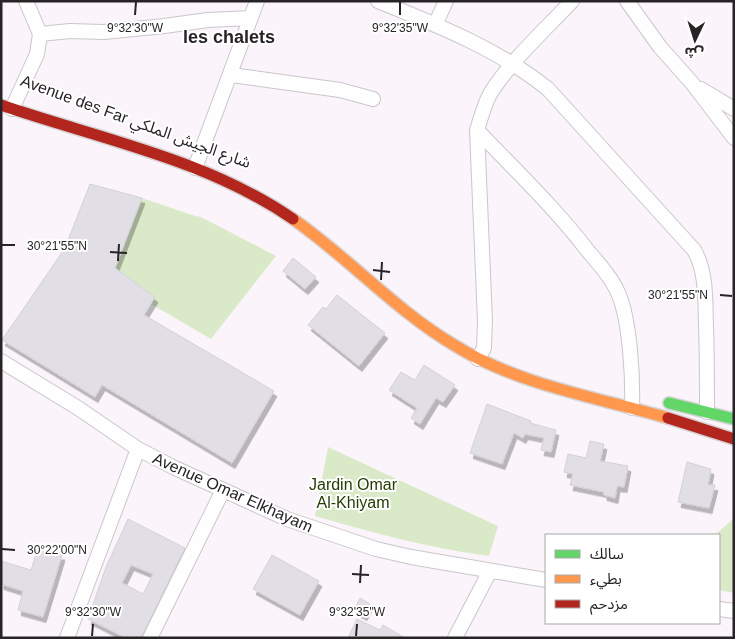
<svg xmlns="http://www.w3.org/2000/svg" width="735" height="639" viewBox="0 0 735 639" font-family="Helvetica,'Noto Sans Arabic',sans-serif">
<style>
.green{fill:#daeac8}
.building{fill:#e1dee6;stroke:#d3d1d6;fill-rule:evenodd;filter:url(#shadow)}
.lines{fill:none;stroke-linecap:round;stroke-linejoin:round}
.street-casing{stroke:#cac6ca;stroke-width:16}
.fast-casing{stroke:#d6d3d6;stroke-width:14}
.slow-casing{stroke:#d6d3d6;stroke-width:14}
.jam-casing{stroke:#d6d3d6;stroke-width:14}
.street{stroke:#fefefe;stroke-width:14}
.fast{stroke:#63d668;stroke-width:11}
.slow{stroke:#ff974d;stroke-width:11}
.jam{stroke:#b3261e;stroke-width:11}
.ticks{fill:none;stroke:#272327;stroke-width:2}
.labels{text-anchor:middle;stroke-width:4;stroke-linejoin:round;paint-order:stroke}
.street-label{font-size:16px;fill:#272327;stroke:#fff}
.park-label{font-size:16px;fill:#253c04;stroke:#fff}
.neighbourhood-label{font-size:18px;font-weight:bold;fill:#272327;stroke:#fff}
.ticks-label{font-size:12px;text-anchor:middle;fill:#272327;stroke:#fff;stroke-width:4;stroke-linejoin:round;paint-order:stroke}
</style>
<defs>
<filter id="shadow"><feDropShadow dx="3" dy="5.5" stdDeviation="0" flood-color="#0004"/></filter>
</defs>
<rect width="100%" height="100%" fill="#fbf5fb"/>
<path class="green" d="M142,198L198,217L199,216L276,256L211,339L151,304L154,297L115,268Z
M328,447L498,526L489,556C429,548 373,533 315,516Z
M734,518V593L719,590V535H715Z"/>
<path class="building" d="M90,184L142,198L115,268L155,297L144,315L274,391L232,463L102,385L95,397L2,340L65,248Z
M293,258L316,277L305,289L283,271Z
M337,295L385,333L359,366L308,325L323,307L326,309Z
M424,365L455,385L443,402L436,398L420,424L411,418L417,408L389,390L401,372L415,380Z
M487,404L531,421L530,423L556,430L551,452L541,450L544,438L525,434L523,438L514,433L502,464L470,453Z
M590,441L604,444L600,461L628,466L624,487L617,486L615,498L604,495V492L570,485L573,474L564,472L568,454L586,458Z
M687,462L711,469L708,485H715L709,508L678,502Z
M128,519L185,548L141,638H126L88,619L106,567ZM131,565L153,574L143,594L122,583Z
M38,548L62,555L43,617L18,610L23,591L1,584V561L31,570Z
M272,555L319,581L300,615L253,589Z
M360,598L370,604L364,615L354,610Z
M357,619L380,630L383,625L405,638H348Z"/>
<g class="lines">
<defs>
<path id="street" d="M378,1C437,25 498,49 548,89L694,250C707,272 705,301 706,326C707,355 707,383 707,412
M627,1L660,47L692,83L734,138
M435,25L446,1
M40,34L70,31L104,32L164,26L208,20L251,18
M231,75L340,90L373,99
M701,89L734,109
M12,109L37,54L40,34L26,1
M477,130C515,170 555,208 588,251C599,264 612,278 619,295C630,322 633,378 632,408
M195,168L257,1
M478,359L484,348L485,321L477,130C481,118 484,105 490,94C512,59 544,31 572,1
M1,361L78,408L138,449L175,468L287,519L376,549L411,557L546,580
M719,609L734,611
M67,638L138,449
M150,638L223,490
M455,638L490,571"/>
<path id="fast" d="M669,403L734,419"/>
<path id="slow" d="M293,219C349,258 395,310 454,345C518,385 596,397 668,418"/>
<path id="jam" d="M1,105C100,139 206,159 293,219
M668,418L734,439"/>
</defs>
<use href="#street" class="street-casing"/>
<use href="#fast" class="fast-casing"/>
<use href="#slow" class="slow-casing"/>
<use href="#jam" class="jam-casing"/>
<use href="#street" class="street"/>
<use href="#fast" class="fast"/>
<use href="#slow" class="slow"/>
<use href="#jam" class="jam"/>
</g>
<path class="ticks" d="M135,15L136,2M400,15V2M2,245H15M110,252L127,253M118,261L119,244M373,270L390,272M381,280L382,262M720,295L732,296M2,549L15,550M352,574L369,575M360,583L361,565M92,636L93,624M356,636L357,624"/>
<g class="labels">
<g class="street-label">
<text transform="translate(136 121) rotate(20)" y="6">Avenue des Far شارع الجيش الملكي</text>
<text transform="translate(233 492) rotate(24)" y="6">Avenue Omar Elkhayam</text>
</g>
<g class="park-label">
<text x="353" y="490">Jardin Omar<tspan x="353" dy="18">Al-Khiyam</tspan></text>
</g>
<g class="neighbourhood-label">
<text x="229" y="43">les chalets</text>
</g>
</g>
<g class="ticks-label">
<text x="135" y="32">9°32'30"W</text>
<text x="400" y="32">9°32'35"W</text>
<text x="57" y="250">30°21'55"N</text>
<text x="678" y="299">30°21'55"N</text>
<text x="57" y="554">30°22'00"N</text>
<text x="93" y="616">9°32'30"W</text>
<text x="357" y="616">9°32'35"W</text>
</g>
<rect width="735" height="639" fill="none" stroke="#272327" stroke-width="5"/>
<rect x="545" y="534" width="175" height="90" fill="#ffffff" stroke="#a9a7a9"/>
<rect x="555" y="550" width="25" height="8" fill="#63d668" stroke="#a9a7a9"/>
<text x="590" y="559" font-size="15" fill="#272327">سالك</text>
<rect x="555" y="575" width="25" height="8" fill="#ff974d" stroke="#a9a7a9"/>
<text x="590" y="584" font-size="15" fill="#272327">بطيء</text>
<rect x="555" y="600" width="25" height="8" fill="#b3261e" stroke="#a9a7a9"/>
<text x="590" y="609" font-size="15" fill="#272327">مزدحم</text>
<g transform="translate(695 40) rotate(184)" stroke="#ffffff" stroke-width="4" paint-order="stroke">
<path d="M0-4L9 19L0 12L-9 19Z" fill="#272327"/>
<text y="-8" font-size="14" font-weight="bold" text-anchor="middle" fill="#272327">ش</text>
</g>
</svg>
